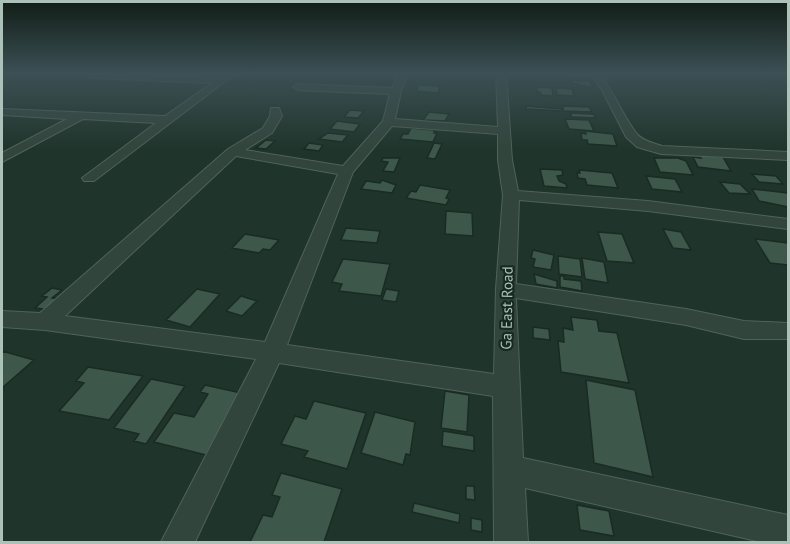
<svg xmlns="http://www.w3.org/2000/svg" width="790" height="544" viewBox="0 0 790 544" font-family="'PT Sans',sans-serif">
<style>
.building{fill:#3d574a;stroke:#1a2b23;stroke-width:1.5}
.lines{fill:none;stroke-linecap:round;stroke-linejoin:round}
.minor-casing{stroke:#50635a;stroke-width:2}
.minor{fill:#32453c;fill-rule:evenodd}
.labels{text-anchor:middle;stroke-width:4.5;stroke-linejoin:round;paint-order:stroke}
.street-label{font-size:15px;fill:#acc2b8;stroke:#182921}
</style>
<rect width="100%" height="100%" fill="#1f342a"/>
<path class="building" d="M571,80L590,81L592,88L572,83Z
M419,85L440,86L438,93L416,91Z
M537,87L552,88L553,96L541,95L540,92H537Z
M556,88L572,89L574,96L557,95Z
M526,106L562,109V111L526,109Z
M562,106L589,107L592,112L564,111Z
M350,110L364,111L358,118L344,117Z
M429,112L449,114L445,121L423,120Z
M570,113L593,114L596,118L572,117Z
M565,119L589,120L594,131L569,129Z
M337,121L360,124L354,132L330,129Z
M411,128L434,130V133H437L433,142L400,139L403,134H408Z
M585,131L613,134L617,146L588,144L587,140H582L581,133L586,134Z
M328,133L348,135L342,142L319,139Z
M266,140L275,141L266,149L256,148Z
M309,143L323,145L319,151L304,149Z
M434,143L442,144L435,159L427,158Z
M699,155L723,157L731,171L698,167L693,157L701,158Z
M383,158H400L394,172L383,171L388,162L381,161Z
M654,158H678L686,161L693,175L660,172Z
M540,169L562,170L563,175L557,176L559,181L566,184L567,188L544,186Z
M579,170L612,173L618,188L587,185L585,179L578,178L577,173H580Z
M752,174L776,176L783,184L759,182Z
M646,176L675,179L682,192L652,189Z
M382,180L396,185L392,193L361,189L366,181L380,183Z
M720,182L740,184L750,194L729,193Z
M420,185L450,190L446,198L449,199L446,205L406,198L411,191L416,192Z
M752,189L788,193V207L759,201Z
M446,211L472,213L473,236L445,234Z
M346,228L380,231L377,243L341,240Z
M663,229L681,232L691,250L673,248Z
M598,232L622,234L634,263L607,261Z
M245,234L279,240L270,250L263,249L259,253L232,248Z
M755,239L788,243V265L770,263Z
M533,250L554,255L551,270L533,267L535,259L531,258Z
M558,256L580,259L582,277L559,274Z
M582,258L604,262L608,283L585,279Z
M343,259L390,264L381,296L339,291L342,284L332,282Z
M534,274L557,281V288L536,284Z
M560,276H564V279L581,281L582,291L560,287Z
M52,288L62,290L52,298L63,299L51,310L35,308L47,297L42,296Z
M197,289L220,294L190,327L166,320Z
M386,289L399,291L396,302L382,300Z
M241,296L257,301L242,316L226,311Z
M571,317L597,320L599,331L617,333L629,383L561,372L558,341L564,342L563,328L573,330Z
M533,327L549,329L550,340L533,338Z
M2,351L34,360L2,388Z
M88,367L143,376L109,420L59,411L84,383L76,381Z
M151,379L185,386L146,444L134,441L139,434L114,428Z
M586,380L635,390L653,477L594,463Z
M205,385L241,393L206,455L154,442L174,413L194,417L208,394L200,392Z
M445,391L469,395L467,432L441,428Z
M314,401L366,413L347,469L304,457L308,451L281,444L295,416L306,419Z
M375,412L415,422L410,455L406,454L403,465L361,453Z
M443,431L474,436V451L442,446Z
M281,473L342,489L324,542H250L263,515L272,517L280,497L272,495Z
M466,486H474L475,500L466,499Z
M414,503L460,514L459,523L412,512Z
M577,505L609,511L614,536L580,530Z
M471,518L482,520V532L471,530Z"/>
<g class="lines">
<defs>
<path id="minor" d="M90,73L219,78L226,73H236L94,181H84L82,178L156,123L83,119L2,162V153L67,119L2,115V109L165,116L212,83L94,78L91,77Z
M399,73H408L401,91L395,119L498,127L496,73H506L512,160L518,191L648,201L788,219V229L648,211L519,200L516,284L686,309L744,321L788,323V339H744L686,325L516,298L523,458L788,515V542H761L525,488L528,542H494L493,396L279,363L195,542H161L256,359L45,330L2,327V311L40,313L228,149L263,128L270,116L271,108H279L282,116L272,133L245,150L343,166L383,121L390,94L298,90L293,87L298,84L392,88ZM392,126L498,134V160L503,195L496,289L494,374L287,345L353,172ZM236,156L338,174L265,342L65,316Z
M590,73H599C615,93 623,117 637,134C643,141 653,143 662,146L788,152V160L661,154L637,147L626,137L602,90Z"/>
</defs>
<use href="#minor" class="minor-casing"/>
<use href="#minor" class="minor"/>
</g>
<linearGradient id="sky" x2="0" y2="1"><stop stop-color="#111d17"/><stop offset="0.49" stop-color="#3c5055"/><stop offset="1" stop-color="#3c5055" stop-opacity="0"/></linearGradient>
<rect width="790" height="150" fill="url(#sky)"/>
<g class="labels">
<g class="street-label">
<text transform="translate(507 308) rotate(-89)" y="5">Ga East Road</text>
</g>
</g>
<rect width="790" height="544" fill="none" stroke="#acc2b8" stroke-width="6"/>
</svg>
